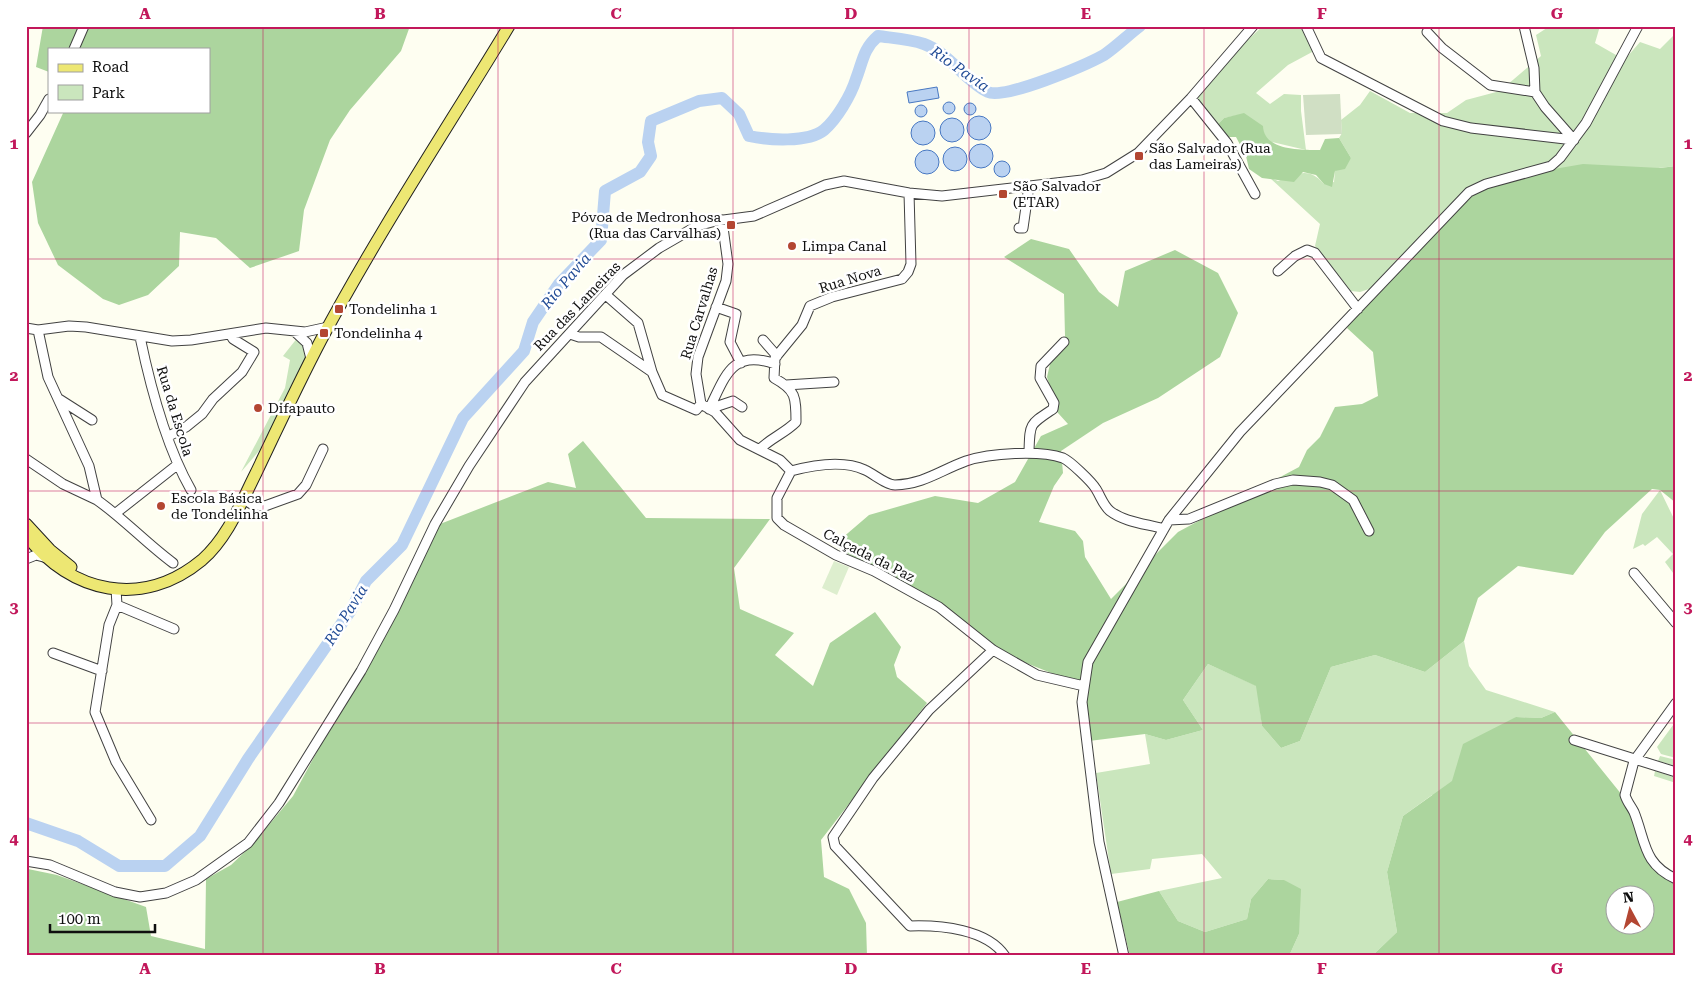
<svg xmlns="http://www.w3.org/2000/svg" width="1702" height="982" viewBox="0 0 1702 982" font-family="'Roboto Serif',serif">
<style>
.green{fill:#cae6bd}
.forest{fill:#acd59e;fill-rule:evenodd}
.cemetery{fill:#d0dfc4}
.pitch{fill:#ddeece}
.water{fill:#bad2f1;stroke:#4878c2}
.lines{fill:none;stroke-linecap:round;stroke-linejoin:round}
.river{stroke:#bad2f1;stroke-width:12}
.minor-casing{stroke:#424242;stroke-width:11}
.major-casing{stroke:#202020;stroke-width:13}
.minor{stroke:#fff;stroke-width:9}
.major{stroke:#ede773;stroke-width:11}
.grid{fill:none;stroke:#c2185b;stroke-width:1;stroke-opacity:0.55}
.poi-dot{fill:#b34632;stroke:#fff;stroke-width:2}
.labels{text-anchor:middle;stroke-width:5;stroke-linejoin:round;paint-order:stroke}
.poi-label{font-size:14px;fill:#0f0f0f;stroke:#fff;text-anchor:start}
.street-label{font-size:14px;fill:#0f0f0f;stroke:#fff}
.water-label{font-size:15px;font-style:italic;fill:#224c96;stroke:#fff}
.neatline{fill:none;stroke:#c2185b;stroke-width:2}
.grid-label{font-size:16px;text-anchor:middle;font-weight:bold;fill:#c2185b}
</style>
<rect width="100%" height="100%" fill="#fefef1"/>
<path class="green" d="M1263,26H1302L1314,51L1288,65L1256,93L1270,104L1284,94L1301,95V111L1306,150L1268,141L1244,114L1224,118L1217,125L1197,97L1243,44Z
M1550,26H1600L1595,43L1616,55L1627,57L1640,42L1660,49L1676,33V166L1467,190L1369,289L1360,292L1351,291L1315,246L1320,224L1269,177L1278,181C1298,174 1308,166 1324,184L1334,182L1335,171L1351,158L1339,138L1342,133L1341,120L1360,105L1370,91L1410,113H1447L1466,100L1500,91L1541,56L1536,35Z
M298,337L302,340L307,356L265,444L241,472L285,388L290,360L283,356Z
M1660,490L1676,523V577L1665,562L1673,554L1657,537L1645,546L1643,544L1633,549L1642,514Z
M1464,641L1469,666L1486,690L1555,712L1541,718L1516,717L1472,819L1432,795L1403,816L1387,872L1397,932L1372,956H1289L1299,934L1284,880L1268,879L1251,899L1247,919L1205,932L1178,921L1159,891L1222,878L1202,854L1152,859L1150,869L1111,874L1096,773L1150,764L1145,734L1166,740L1203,730L1183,700L1208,664L1257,686L1262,726L1281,748L1300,741L1331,667L1375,655L1425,672Z
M1676,721V758L1661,754L1657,747Z
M1660,756L1676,760V766L1658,761Z
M1655,771L1676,778V783L1654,776Z"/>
<path class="forest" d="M43,26H410L401,51L350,110L330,140L304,210L299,251L250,268L216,238L180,232L179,266L148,295L119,305L103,299L58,265L38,223L32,182L64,111H209V49H49V72L36,67Z
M1244,113L1263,126C1264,151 1301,150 1320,150L1325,139L1339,138L1351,158L1345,169L1335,171L1332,187L1324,184L1316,175L1303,172L1294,182L1262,178L1249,169L1246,156L1236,137H1226L1217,125L1224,118Z
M1583,164L1660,168L1676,166V503L1660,490L1652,489L1605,532L1573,575L1518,566L1478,598L1464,641L1425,672L1375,655L1331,667L1300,741L1281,748L1262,726L1256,686L1208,664L1183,700L1203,730L1166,740L1145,734L1089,741L1084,686L1016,659L834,545L869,515L935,496L978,503L1015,482L1041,436L1068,424L1058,413L1047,377L1050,364L1065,336L1064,294L1004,257L1031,239L1069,249L1099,292L1118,307L1125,271L1175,250L1218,273L1238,313L1220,357L1158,398L1103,423L1061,451L1063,473L1054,486L1039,522L1075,531L1083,541L1085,557L1111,599L1178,532L1299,467L1307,450L1320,437L1335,407L1362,404L1378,396L1373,352L1347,328L1369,289L1467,190L1491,180Z
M583,441L646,518L770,519L734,568L740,609L794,633L775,655L813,686L830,643L875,612L901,647L894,665L897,677L927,703L821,840L824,877L849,889L866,923L867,956H26V869H28L57,875L146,907L151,936L205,949L206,879L231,865L253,844L293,796L440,524L548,482L576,488L568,454Z
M1555,712L1639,816L1657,865L1676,875V956H1372L1397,932L1387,872L1403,816L1452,781L1463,744L1516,717L1541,718ZM1614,894H1644V924H1614Z
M1268,879L1284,880L1301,889L1299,934L1289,956H1130L1117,902L1159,891L1178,921L1205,932L1247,919L1251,899Z"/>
<path class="cemetery" d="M1340,94L1342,134L1306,135L1303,95Z"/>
<path class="pitch" d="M834,561L849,567L837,595L822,588Z"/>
<path class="water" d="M937,87L939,98L909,103L907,92Z
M943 108a6 6 0 1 1 12 0a6 6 0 1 1-12 0Z
M964 109a6 6 0 1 1 12 0a6 6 0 1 1-12 0Z
M915 111a6 6 0 1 1 12 0a6 6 0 1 1-12 0Z
M967 128a12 12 0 1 1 24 0a12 12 0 1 1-24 0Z
M940 130a12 12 0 1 1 24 0a12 12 0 1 1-24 0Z
M911 133a12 12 0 1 1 24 0a12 12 0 1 1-24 0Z
M969 156a12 12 0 1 1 24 0a12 12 0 1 1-24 0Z
M943 159a12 12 0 1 1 24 0a12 12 0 1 1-24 0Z
M915 162a12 12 0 1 1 24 0a12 12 0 1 1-24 0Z
M994 169a8 8 0 1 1 16 0a8 8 0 1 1-16 0Z"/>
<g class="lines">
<path class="river" d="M26,823L78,841L119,866H165L200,836L248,759L351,610L366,581L402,545L463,418L524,351L533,322L559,284L601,240L605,191L640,172L651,156L648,142L651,121L699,101L722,98L739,114L749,136C768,140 808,143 824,130C837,119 851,95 856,79C863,61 863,49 878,36C892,38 910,39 924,44C949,53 964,80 988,92C1004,100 1086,65 1104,55C1116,47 1128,35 1140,26"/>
<defs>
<path id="minor" d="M1306,26L1321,58L1443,121L1471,128L1574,140
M1524,26L1534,68L1535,92L1545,107L1574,140
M1427,32L1442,48L1490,85L1535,92
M74,49L84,26
M1191,98L1227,143L1255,194
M26,133L40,115L49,99
M722,220L728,264L726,281L698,357L696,374L701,404L715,412L740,440L780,460L791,471L777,498V518L784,525L836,555L874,571L939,607L993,650L1037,675L1084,686
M1019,228H1023L1029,186
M1278,271L1295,256L1307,250L1315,253L1358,309
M606,295L638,323L652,372L662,395L696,410L701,404
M716,307L736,314L730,342L741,363
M26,328L38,330L69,326L86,327L172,341L191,340L266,328L305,332L328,327
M38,330L48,377L89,466L97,500C124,519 146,543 173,563
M294,331L307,343L311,359
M570,334L579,337H601L652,372
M140,337C150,385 167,448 191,490
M763,340L777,356
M786,385L834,382
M59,399L92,420
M709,409C725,378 731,348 775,364
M709,409L733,401L742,407
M169,436L186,427L202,414L213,399L242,372L254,352L233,339L230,334
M760,449C771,438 785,433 796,422C796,397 796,390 774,378L775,358L802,325L810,306L832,297L902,279L908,272L911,264L909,193
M1029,451C1030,423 1029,425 1053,409L1054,403L1040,378L1041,366L1064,342
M26,459L63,484L97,500
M791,471C813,465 844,460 865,470C874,474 886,485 895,485C924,484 941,470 966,461C990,453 1040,450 1063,458C1070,461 1092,482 1096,489C1101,497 1103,505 1110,511C1124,522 1147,524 1164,529
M243,499L253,505L265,506L298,494L306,485L323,449
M116,513L177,465
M1169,520L1189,519L1275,484L1293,480L1320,482L1332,485L1353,500L1369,531
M26,559L36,555L47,558
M1634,573L1676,623
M116,589L117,605L109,625L95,712L116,762L151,820
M117,605L174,629
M993,650L929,710L873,778L833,837L835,846L910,926C941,925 987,929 1005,956
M53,653L102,671
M1676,703L1634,761L1625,795C1627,802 1631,806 1634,812C1646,842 1643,864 1676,879
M1574,740L1676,772
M26,861L50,865L115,892L140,897L166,893L196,880L248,843L279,803L361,671L394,610L435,524L469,466L525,382L623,275L659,248L697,226L716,221L754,216L825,185L844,181L909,193L942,196L1082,180L1106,173L1138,153L1191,98L1253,26
M1124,956L1099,842L1082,702L1088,662L1169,520L1240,432L1469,192L1486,184L1551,166L1560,158L1586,123L1638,26"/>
<path id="major" d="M26,524L50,550L71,567
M26,535C71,594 143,609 202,560C228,537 241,503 256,473C277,429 298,384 321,340C378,233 446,130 509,26"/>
</defs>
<use href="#minor" class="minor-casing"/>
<use href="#major" class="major-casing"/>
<use href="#minor" class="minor"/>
<use href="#major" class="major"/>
</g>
<path class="grid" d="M263,26V956M498,26V956M733,26V956M969,26V956M1204,26V956M1439,26V956M26,259H1676M26,491H1676M26,723H1676"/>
<g class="poi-dot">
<rect x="1134" y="151" width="10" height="10" rx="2.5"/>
<rect x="998" y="189" width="10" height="10" rx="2.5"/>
<rect x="726" y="220" width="10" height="10" rx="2.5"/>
<circle cx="792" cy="246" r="5"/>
<rect x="334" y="304" width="10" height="10" rx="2.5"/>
<rect x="319" y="328" width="10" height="10" rx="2.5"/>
<circle cx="258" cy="408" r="5"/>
<circle cx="161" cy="506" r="5"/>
</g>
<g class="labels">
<g class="poi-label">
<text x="1149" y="153">São Salvador (Rua<tspan x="1149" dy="16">das Lameiras)</tspan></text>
<text x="1013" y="191">São Salvador<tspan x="1013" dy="16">(ETAR)</tspan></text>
<text x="721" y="222" text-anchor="end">Póvoa de Medronhosa<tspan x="721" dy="16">(Rua das Carvalhas)</tspan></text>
<text x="802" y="251">Limpa Canal</text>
<text x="349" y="314">Tondelinha 1</text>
<text x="334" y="338">Tondelinha 4</text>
<text x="268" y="413">Difapauto</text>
<text x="171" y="503">Escola Básica<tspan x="171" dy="16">de Tondelinha</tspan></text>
</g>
<g class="street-label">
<text transform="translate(850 279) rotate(-17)" y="5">Rua Nova</text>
<text transform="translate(577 306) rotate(-46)" y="5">Rua das Lameiras</text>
<text transform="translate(699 313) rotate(-73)" y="5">Rua Carvalhas</text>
<text transform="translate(175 411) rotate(73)" y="5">Rua da Escola</text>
<text transform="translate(869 555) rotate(27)" y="5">Calçada da Paz</text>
</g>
<g class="water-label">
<text transform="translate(960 69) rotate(35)" y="5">Rio Pavia</text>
<text transform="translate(566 281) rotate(-50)" y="5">Rio Pavia</text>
<text transform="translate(346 615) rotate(-58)" y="5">Rio Pavia</text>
</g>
</g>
<rect width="1702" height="982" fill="none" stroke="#ffffff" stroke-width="55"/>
<rect x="48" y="48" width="162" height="65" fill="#ffffff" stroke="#9f9f9f"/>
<rect x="58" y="64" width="25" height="8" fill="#ede773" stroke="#9f9f9f"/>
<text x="92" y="72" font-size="15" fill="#0f0f0f">Road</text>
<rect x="58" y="85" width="25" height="15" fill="#cae6bd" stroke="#9f9f9f"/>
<text x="92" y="98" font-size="15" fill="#0f0f0f">Park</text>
<g transform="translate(1630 910) rotate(353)"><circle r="24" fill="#ffffff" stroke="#9f9f9f"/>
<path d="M0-4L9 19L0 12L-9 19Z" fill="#b34632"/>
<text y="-8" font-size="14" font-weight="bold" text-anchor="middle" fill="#0f0f0f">N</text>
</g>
<path d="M50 924v8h105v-8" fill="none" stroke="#0f0f0f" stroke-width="2.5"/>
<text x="58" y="924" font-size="15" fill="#0f0f0f" stroke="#ffffff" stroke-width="4" paint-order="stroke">100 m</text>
<rect x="28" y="28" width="1646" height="926" class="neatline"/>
<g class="grid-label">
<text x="145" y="19">A</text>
<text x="380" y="19">B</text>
<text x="616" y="19">C</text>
<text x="851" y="19">D</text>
<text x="1086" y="19">E</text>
<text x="1322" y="19">F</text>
<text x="1557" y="19">G</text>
<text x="14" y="149">1</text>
<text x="1688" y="149">1</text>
<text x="14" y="381">2</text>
<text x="1688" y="381">2</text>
<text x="14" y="613">3</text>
<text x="1688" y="613">3</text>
<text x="14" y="844">4</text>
<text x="1688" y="844">4</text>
<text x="145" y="974">A</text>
<text x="380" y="974">B</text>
<text x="616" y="974">C</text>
<text x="851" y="974">D</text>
<text x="1086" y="974">E</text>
<text x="1322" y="974">F</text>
<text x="1557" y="974">G</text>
</g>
</svg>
